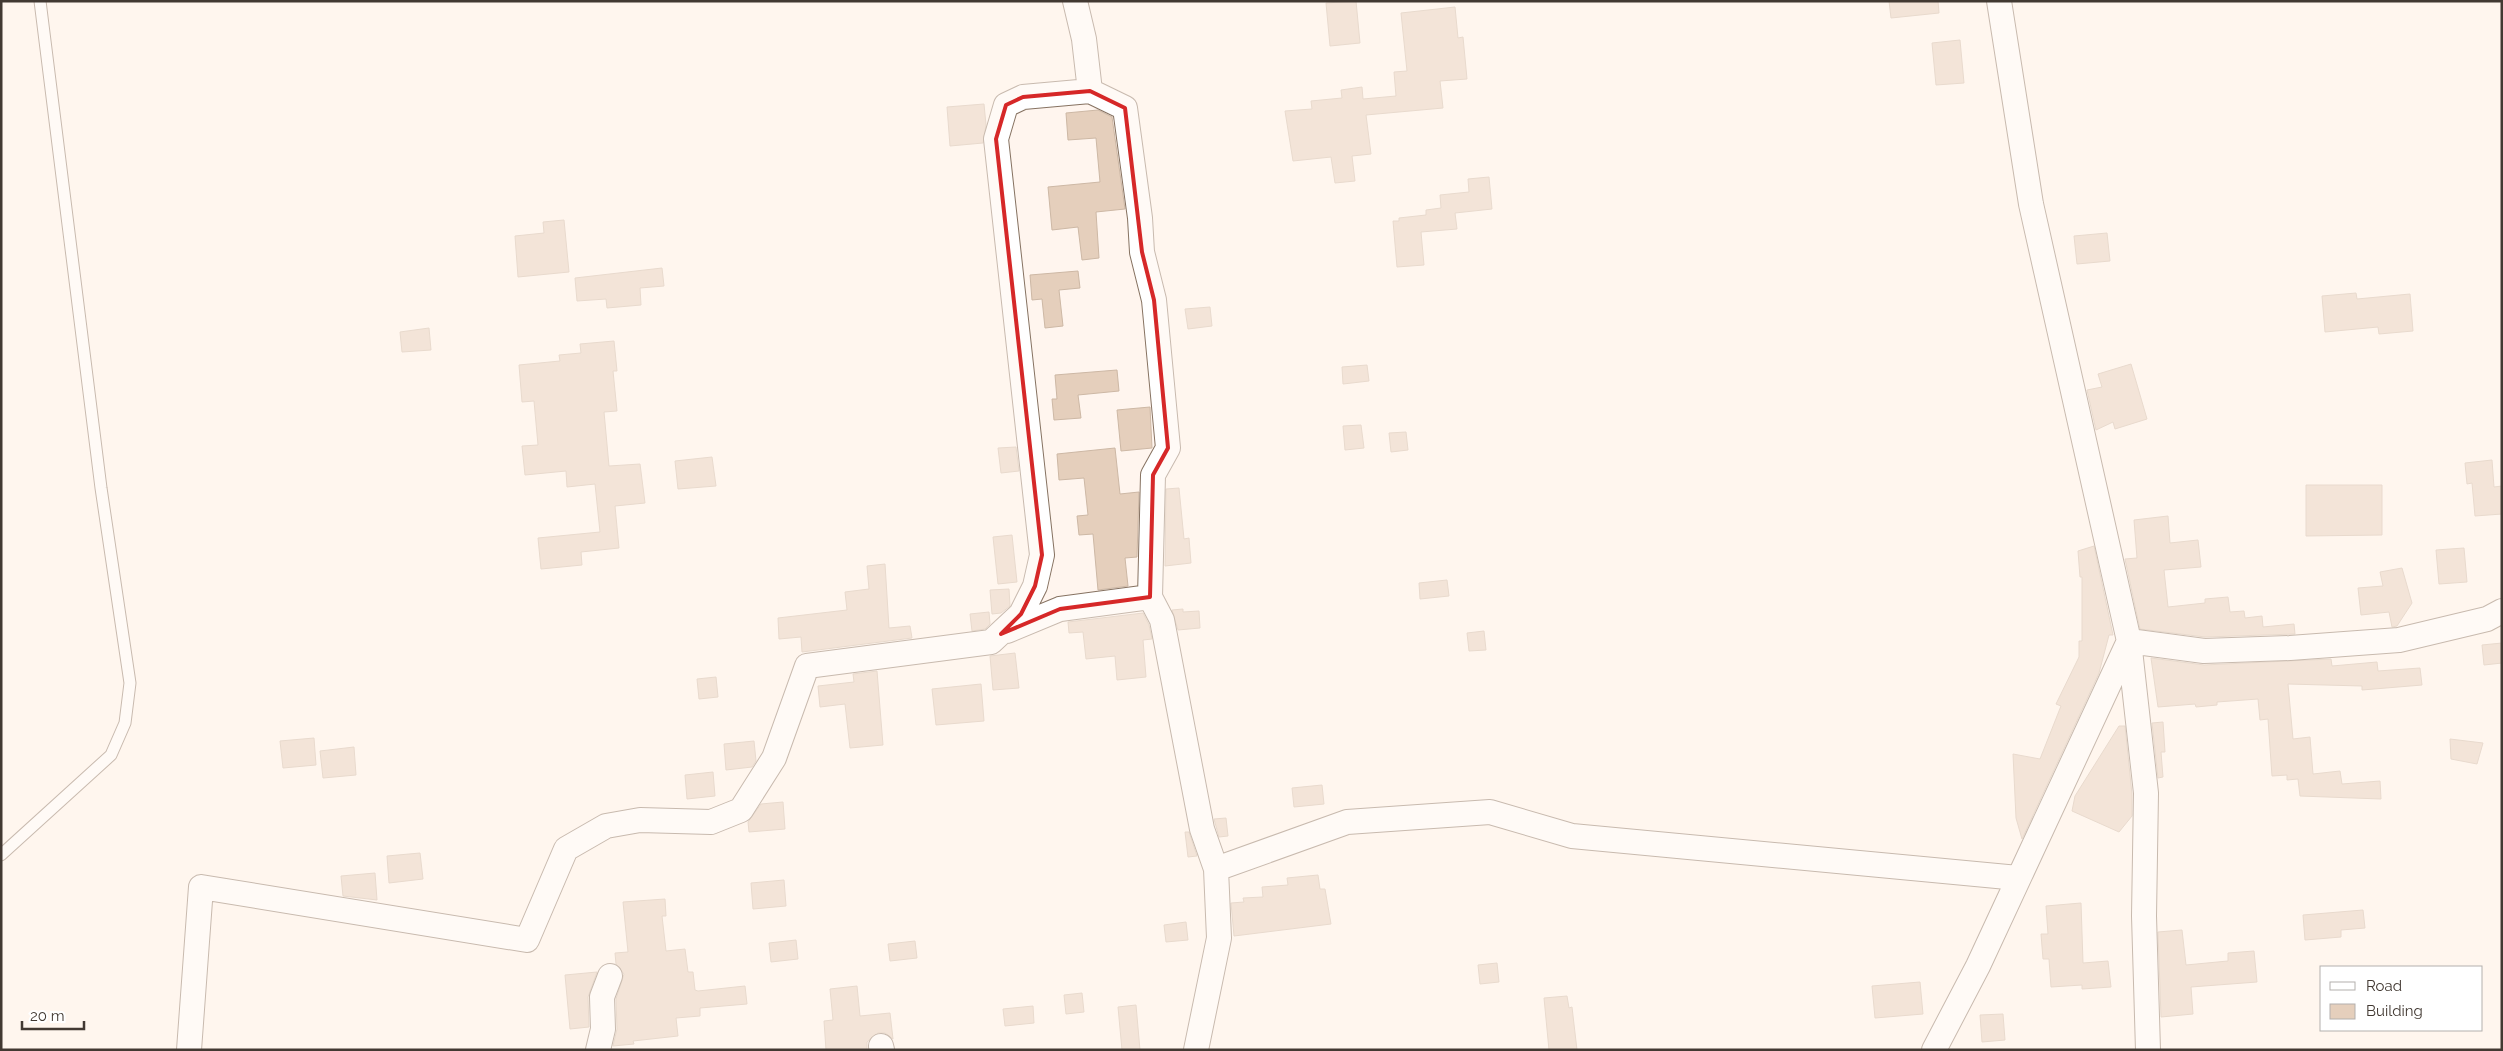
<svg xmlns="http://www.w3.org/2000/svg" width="2503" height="1051" viewBox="0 0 2503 1051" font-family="Raleway,sans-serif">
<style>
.building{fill:#e5cfbc;stroke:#cdb8a5}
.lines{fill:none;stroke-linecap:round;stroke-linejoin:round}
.lane-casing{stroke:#867261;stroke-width:13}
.street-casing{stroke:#867261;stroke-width:26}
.lane{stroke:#fff;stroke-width:11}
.street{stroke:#fff;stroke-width:24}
.marked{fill:none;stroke:#d62828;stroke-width:4;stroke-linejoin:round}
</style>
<rect width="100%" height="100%" fill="#fff5ee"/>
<path class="building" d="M1356,1L1360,43L1330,46L1326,3Z
M1889,1H1938L1939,13L1891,18Z
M1455,7L1458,38L1463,37L1467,79L1440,81L1443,108L1366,115L1371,154L1352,156L1355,181L1335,183L1331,157L1293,161L1285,111L1312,109L1311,101L1342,98L1341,90L1362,87L1363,99L1396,96L1394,72L1407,71L1401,13Z
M1960,40L1964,83L1936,85L1932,43Z
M984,104L986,125L983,143L950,146L947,107Z
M1098,110L1112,117L1125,209L1096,212L1099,258L1082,260L1078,227L1052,230L1048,187L1100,182L1096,138L1068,140L1066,113Z
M1489,177L1492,209L1455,213L1457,229L1421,232L1424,265L1397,267L1393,221H1399V218L1426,215V210L1441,208L1440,195L1469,192L1468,179Z
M564,220L569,272L518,277L515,236L544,233L543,222Z
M2107,233L2110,261L2077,264L2074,236Z
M662,268L664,286L640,288L641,305L607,308L606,299L577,301L575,278Z
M1078,271L1080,288L1059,290L1063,326L1045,328L1042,299L1032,300L1030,275Z
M2356,293L2357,299L2410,294L2413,331L2379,334L2378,327L2325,332L2322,296Z
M1210,307L1212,326L1188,329L1185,309Z
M429,328L431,350L402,352L400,332Z
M614,341L617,371H613L617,411L604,412L609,466L640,464L645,503L615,506L619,548L581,552L582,565L541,569L538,538L600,532L595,484L567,487L566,471L525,475L522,446L538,445L534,401L522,402L519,365L560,361L559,355L581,353L580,344Z
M2131,364L2147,419L2115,429L2113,422L2096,430L2087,390L2102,387L2098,374Z
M1367,365L1369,381L1343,384L1342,367Z
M1117,370L1119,391L1078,395L1081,418L1054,420L1052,399H1057L1055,375Z
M1150,407L1152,448L1121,451L1117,410Z
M1361,425L1364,448L1345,450L1343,426Z
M1406,432L1408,450L1391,452L1389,433Z
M1016,447L1019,471L1001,473L998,448Z
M1115,448L1120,494L1139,492L1137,557L1125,558L1128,586L1098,590L1093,534L1079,535L1077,516L1088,515L1084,478L1059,480L1057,454Z
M712,457L716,486L678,489L675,461Z
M2492,460L2494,487L2502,486V514L2475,516L2472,483L2467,484L2465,463Z
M2306,485H2382V535L2306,536Z
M1179,488L1184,539L1189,538L1191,563L1165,566L1166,489Z
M2168,516L2170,543L2198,540L2201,567L2164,570L2168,607L2205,603V599L2228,597L2230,612L2244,611L2245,618L2262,616L2263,627L2294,624L2295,634L2205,637L2140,629L2125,559L2137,558L2134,520Z
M1012,535L1017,582L998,584L993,537Z
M2094,546L2113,635H2109L2099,673L2022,839L2016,818L2013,754L2040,759L2061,706L2056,704L2079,657V641H2082V577H2080L2078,551Z
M2464,548L2467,582L2439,584L2436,550Z
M885,564L889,628L910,626L912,638L802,652L801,637L779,639L778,618L847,610L845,592L869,589L867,566Z
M2402,568L2412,603L2397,626L2392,627L2389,612L2361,615L2358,588L2383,586L2380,572Z
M1447,580L1449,596L1420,599L1419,583Z
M1009,589L1010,606L1001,613L992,614L990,590Z
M1183,609V612L1199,611L1200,628L1178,630L1172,610Z
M989,612L990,624L985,629L972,631L970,614Z
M1143,613L1149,625L1152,639L1143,640L1146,677L1117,680L1115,656L1086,659L1083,632L1069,633L1068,622Z
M1484,631L1486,650L1469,651L1467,633Z
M2502,643V663L2484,665L2482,645Z
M1015,653L1019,688L993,690L990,656Z
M2151,658L2204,665L2331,659L2332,666L2377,662L2378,671L2420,668L2422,685L2362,690V686L2288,684L2293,739L2310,737L2313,774L2340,771L2342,784L2380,781L2381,799L2300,796L2298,779L2287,780V775L2272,776L2268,719L2260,720L2258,699L2217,702V705L2196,707L2195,704L2158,707Z
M877,671L883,745L850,748L845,704L820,707L818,686L854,682L853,674Z
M716,677L718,697L699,699L697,679Z
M981,684L984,721L936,725L932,689Z
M2163,722L2165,752H2161L2163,777L2158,778L2152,723Z
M2119,726H2125L2132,794V816L2119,832L2072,811L2075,796Z
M314,738L316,765L283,768L280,741Z
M2450,739L2483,743L2477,764L2451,759Z
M754,741L756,761L752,767L726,770L724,744Z
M354,747L356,775L323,778L320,751Z
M713,772L715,796L687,799L685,775Z
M1322,785L1324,804L1294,807L1292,788Z
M783,802L785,829L749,832L748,822L761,804Z
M1226,818L1228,836L1219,837L1214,819Z
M1185,832H1189L1197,856L1188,857Z
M420,853L423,879L389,883L387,856Z
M375,873L377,900L343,896L341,876Z
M1318,875L1320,889H1325L1331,924L1234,936L1231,903L1244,902L1243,898L1263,897L1262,887L1288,885L1287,878Z
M784,880L786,906L753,909L751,883Z
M665,899L666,916H662L666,951L685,949L688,972H693L695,990L698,991L745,986L747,1004L700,1008V1016L676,1018L678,1036L633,1041L634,1044L613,1046L617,1029L616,999L624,974L616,964L615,953L628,952L623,902Z
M2081,903L2083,963L2108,961L2111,987L2082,989V985L2051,987L2049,959H2043L2041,934H2048L2046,906Z
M2363,910L2365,928L2341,930V937L2305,940L2303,915Z
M1186,922L1188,940L1166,942L1164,925Z
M2182,930L2186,965L2228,961V953L2254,951L2257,982L2191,987L2193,1014L2161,1017L2158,932Z
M796,940L798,959L771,962L769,943Z
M915,941L917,958L890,961L888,944Z
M1497,963L1499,982L1480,984L1478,965Z
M597,972L588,997L589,1027L570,1029L565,975Z
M1920,982L1923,1014L1875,1018L1872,986Z
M857,986L860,1016L890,1013L893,1039L885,1033H878L867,1042V1050H826L824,1021L833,1020L830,989Z
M1082,993L1084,1012L1066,1014L1064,995Z
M1567,996L1569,1008L1572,1007L1577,1050H1549L1544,998Z
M1136,1005L1140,1050H1122L1118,1007Z
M1033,1006L1034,1023L1005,1026L1003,1009Z
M2003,1014L2005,1040L1982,1042L1980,1015Z"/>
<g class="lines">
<defs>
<path id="lane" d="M1,855L111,755L125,723L130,683L101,488L40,1"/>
<path id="street" d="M1090,91L1125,108L1140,218L1142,252L1154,300L1168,448L1153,475L1150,597L1162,620L1202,829L1216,869L1219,938L1196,1050
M1007,631L1060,609L1150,597
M1216,869L1347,822L1490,812L1572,836L2018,878
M881,1046L882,1050
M189,1050L201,887L527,940L566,849L606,826L640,820L711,822L741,810L774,758L807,666L991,642L1021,614L1035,586L1042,555L996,139L1006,105L1023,97L1090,91L1084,39L1075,1
M598,1050L603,1029L602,997L610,976
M1934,1050L1978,966L2129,641L2031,204L1999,1
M2148,1050L2144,916L2146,793L2129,641L2204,651L2290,648L2399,640L2487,619L2502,611"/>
</defs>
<use href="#lane" class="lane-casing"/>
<use href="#street" class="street-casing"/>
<use href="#lane" class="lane"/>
<use href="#street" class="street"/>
</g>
<path d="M0 0H2503V1051H0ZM1090,91L1125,108L1142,252L1154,300L1168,448L1153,475L1150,597L1060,609L1001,634L1021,614L1035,586L1042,555L996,139L1006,105L1023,97Z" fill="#fff5ee" fill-opacity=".55" fill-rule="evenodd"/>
<path class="marked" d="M1090,91L1125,108L1142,252L1154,300L1168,448L1153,475L1150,597L1060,609L1001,634L1021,614L1035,586L1042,555L996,139L1006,105L1023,97Z"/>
<rect width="2503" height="1051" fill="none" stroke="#423932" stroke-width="5"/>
<rect x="2320" y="966" width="162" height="65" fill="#ffffff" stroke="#b3b0ad"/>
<rect x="2330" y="982" width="25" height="8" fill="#ffffff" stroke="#b3b0ad"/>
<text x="2366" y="991" font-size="15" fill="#423932">Road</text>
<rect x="2330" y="1004" width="25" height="15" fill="#e5cfbc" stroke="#b3b0ad"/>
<text x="2366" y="1016" font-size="15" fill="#423932">Building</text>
<path d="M22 1021v8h62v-8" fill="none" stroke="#423932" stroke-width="2.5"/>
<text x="30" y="1021" font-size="15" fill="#423932" stroke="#ffffff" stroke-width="4" paint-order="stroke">20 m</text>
</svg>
